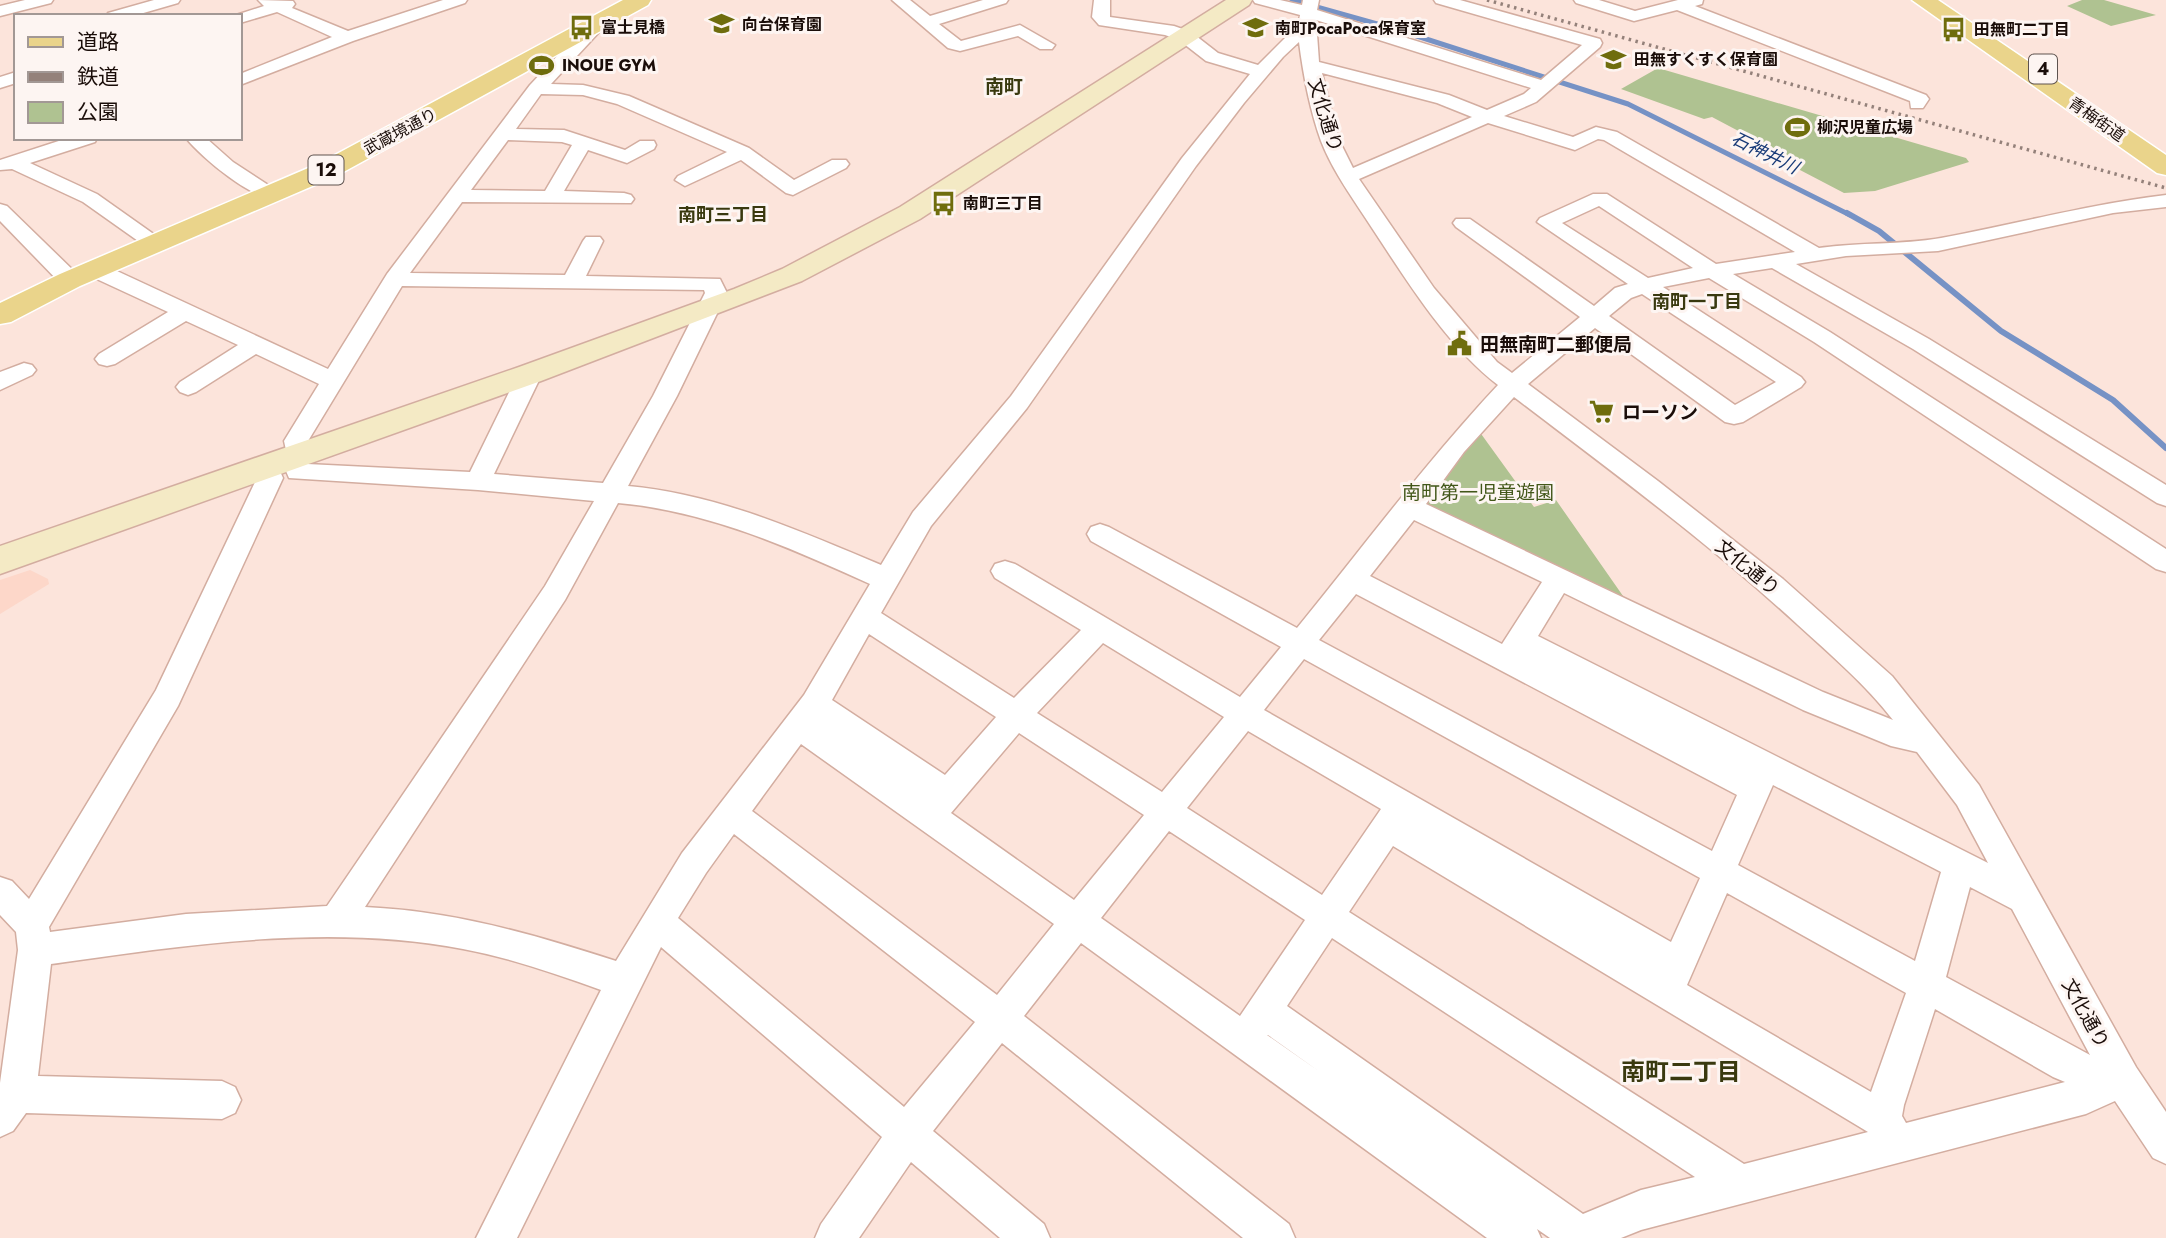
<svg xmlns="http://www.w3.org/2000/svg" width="2166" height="1238" viewBox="0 0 2166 1238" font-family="Jost,'Noto Sans JP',sans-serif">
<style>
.built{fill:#fdd7c9}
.green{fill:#afc291}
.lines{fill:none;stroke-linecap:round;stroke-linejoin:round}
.stream-far1{stroke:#7692c5;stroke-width:5}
.stream{stroke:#7692c5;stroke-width:6}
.street-casing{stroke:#d3ada0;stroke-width:3}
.secondary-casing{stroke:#d3ada0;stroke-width:3}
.primary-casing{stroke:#fff;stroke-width:3}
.street{fill:#fff;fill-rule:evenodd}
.secondary{fill:#f4eac5;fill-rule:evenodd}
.primary{fill:#ead48b;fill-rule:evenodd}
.rail{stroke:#94817a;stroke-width:3.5;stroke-dasharray:2.5 4.5;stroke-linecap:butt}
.labels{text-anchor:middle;stroke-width:6;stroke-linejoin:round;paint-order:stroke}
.far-poi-label{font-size:16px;font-weight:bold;fill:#1a0d09;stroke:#fdf5f2;text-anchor:start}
.far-street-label{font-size:16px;fill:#1a0d09;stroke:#fdf5f2}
.shield{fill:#fdf5f2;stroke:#5e534f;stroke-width:2}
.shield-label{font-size:18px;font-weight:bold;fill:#1a0d09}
.far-water-label{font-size:18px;font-style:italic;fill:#193b78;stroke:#fdf5f2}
.far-neighbourhood-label{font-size:18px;font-weight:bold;fill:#39390f;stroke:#fdf5f2}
.far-quarter-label{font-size:19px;font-weight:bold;fill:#39390f;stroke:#fdf5f2}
.street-label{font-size:19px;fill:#1a0d09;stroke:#fdf5f2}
.poi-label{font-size:19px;font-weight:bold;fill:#1a0d09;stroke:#fdf5f2;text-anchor:start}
.park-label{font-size:19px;fill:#425719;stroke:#fdf5f2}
.near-neighbourhood-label{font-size:24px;font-weight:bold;fill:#39390f;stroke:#fdf5f2}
</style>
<rect width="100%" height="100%" fill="#fce4db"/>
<path class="built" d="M30,570L48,579L49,584L0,614V580Z"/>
<path class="green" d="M2082,0H2104L2156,15L2111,26L2067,6Z
M1658,68L1966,158L1969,162L1875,191L1844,193L1741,139L1746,135L1712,117L1704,119L1621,89Z
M1479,431L1534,507L1556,500L1630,606L1425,505Z"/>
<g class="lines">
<path class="stream-far1" d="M1292,0L1395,29L1628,104L1850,215"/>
<path class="stream" d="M1847,213L1879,231L2001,331L2113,400L2166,448"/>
<defs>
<path id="street" d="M25,0H53L51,3L0,16V6Z
M154,0H180L178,3L133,16H106L108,13Z
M258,0L293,1L295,4L292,8L348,31L443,0H467L465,3L353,41L240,85V74L332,37L277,12L240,23V16H233L264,6Z
M892,0H910L930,16L983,0H1008L1006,3L939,24L961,41L1020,25L1055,45L1052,49H1040L1018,36L960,51L948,48Z
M1094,0H1110V17L1174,26L1191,32L1218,53L1258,65L1298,25L1300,15L1255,3L1253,0H1280L1302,5L1303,0H1319L1317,10L1541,80L1582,45L1436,3L1434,0H1460L1600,39L1602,43L1600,47L1536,102L1504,116L1573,137L1596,127L1617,132L1819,248C1859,242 1901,245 1941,238C2016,224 2090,204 2166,195V207L2113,213L1938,251L1846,256L1796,264L1929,339L2166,485V506L2157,503L1913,349L1772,268L1733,274L1830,332L2166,549V572L2156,569L1814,342L1709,278L1663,287L1801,377L1805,382L1801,387L1743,422L1734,424L1725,422L1595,328L1528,384L1658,481L1783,579L1892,676L1979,785L2136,1067L2166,1112V1164L2153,1158L2115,1101L2086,1114L1641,1230L1621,1238H1550L1537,1229L1541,1238H1487L1081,943L1024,1016L1289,1224L1295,1238H1243L1002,1043L933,1131L1044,1224L1050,1238H1000L911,1162L859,1238H815L821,1224L882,1137L661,947L517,1238H476L601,990C556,974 511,958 463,949C328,923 186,945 51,964L38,1076L222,1081L235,1087L241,1100L235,1113L222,1119L26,1113L13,1131L0,1137V1083L18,950L16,932L0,915V877L12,881L29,899L156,690L257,478L253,466L257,460L266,457L275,460L283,478L178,706L49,927L50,932L186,914L327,906L545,586L594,501L478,490L289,478L280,457L286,450L284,441L319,384L256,354L196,392L188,395L180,392L176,387L180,382L238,345L186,321L115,364L107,366L99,364L95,359L99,354L168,312L88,275L85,270L88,265H104L328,369L387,274L530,85L590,21H602L604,25L602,29L551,84L583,85L629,96L749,148L794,180L832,160H846L849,164L846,168L793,195L786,193L741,160L685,186L675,180L678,176L727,152L617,104L583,95L541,94L516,129L564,130L625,150L640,141H654L656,145L654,149L627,163L588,150L564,191L624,193L631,195L634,199L631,203L462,202L410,273L565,275L583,241L586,237H600L603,241L586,276L720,279L727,293L677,396L628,486C717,494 800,531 881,565L913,512L1011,396L1182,158L1250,74L1206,61L1179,40L1165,35L1099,25L1092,17ZM1316,20L1531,88L1524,94L1487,110L1449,95L1319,62ZM1299,42C1303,74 1310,110 1321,141C1333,172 1354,200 1372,228C1407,281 1447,346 1498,385C1426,462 1363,547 1297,628L1109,527L1100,524L1091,527L1087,534L1091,541L1281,647L1240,697L1015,564L1005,561L995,564L991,571L995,578L1081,630L1014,698L881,613L931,526L1027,408L1196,166L1244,103L1283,57ZM1322,73L1437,103L1472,117L1353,168L1339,140ZM1488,123L1575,150L1598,139L1604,140L1795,252L1716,264L1607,194H1593L1540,218L1537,222L1628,284L1615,288L1594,306L1470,219H1456L1453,223L1456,227L1580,317L1512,373L1497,362L1434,288L1359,179ZM508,140L562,142L572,145L545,191L471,190ZM1599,206L1693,268L1648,278L1562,223ZM402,286L704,290L705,293L653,396L603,483L494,474L542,374L538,369L530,366L522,369L518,374L470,472L307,464L306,461L312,454L308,441ZM1642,294L1776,382L1735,405L1609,316L1631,298ZM1514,397C1611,471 1709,543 1798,625C1832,656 1865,684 1893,720L1823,692L1426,504L1464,452ZM618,503C708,511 788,547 870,584L804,695L682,853L616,961C533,934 453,911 365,907L565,600ZM1414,520L1542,582L1502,644L1370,576ZM1564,593L1803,710L1891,746L1917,752L1957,805L1988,863L1538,636ZM1356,594L1737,795L1712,851L1319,640ZM869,634L996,717L945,775L832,700ZM1103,643L1224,717L1162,792L1037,713ZM1304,659L1700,878L1671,942L1264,710ZM1248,731L1381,809L1322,895L1187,808ZM1019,733L1144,815L1074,900L951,813ZM801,744L1054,924L997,995L752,811ZM1773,785L1941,872L1915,961L1738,865ZM1169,831L1305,920L1240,1016L1101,918ZM734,834L975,1022L904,1107L678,918L706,873ZM1393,846L1868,1132L1744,1164L1349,912ZM1970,887L2012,909L2090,1055L1946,977ZM1727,893L1906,993L1871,1092L1687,985ZM1332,938L1695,1177L1641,1190L1583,1214L1287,1006ZM1935,1009L2053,1077L2065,1082L1906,1123L1902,1116L1904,1105ZM1267,1035H1268L1320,1072Z
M1574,0H1599L1635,11L1678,0H1703L1702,4L1695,6L1926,95L1929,99L1923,108H1911L1910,101L1677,10L1634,21L1576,3Z
M16,72V83L0,88V77Z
M68,138H97L95,142L30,163L97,194L162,240L165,244L162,248H148L83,202L12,169L0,170V160Z
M186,138H206L233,162L282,194L279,198C256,204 200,156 186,138Z
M0,204L7,206L78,275L81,280L78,285H62L0,221Z
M24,363L32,365L36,370L32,375L0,390V372Z"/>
<path id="secondary" d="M1226,0H1252L1249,5L920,219L802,281L541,381L0,574V546L519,367L734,289L782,269L900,207Z"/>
<path id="primary" d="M623,0H651L648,5L338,175L80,286L11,322L0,324V303L60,274L320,163Z
M1912,0H1938L2166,155V175L2157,173Z"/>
</defs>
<use href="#street" class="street-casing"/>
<use href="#secondary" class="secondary-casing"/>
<use href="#primary" class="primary-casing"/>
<use href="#street" class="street"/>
<use href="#secondary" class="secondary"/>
<use href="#primary" class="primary"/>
<path class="rail" d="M1487,0L2166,188"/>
</g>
<defs>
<symbol id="school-bare" viewBox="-9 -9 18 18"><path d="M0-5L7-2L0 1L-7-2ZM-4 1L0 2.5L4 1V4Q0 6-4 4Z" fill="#6f6d0d" stroke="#fdf5f2" stroke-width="2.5" paint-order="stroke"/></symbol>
<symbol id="bus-bare" viewBox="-9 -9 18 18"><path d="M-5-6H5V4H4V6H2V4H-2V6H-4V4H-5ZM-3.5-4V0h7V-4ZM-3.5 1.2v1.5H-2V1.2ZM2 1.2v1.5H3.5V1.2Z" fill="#6f6d0d" stroke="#fdf5f2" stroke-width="2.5" paint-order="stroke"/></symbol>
<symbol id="stadium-bare" viewBox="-9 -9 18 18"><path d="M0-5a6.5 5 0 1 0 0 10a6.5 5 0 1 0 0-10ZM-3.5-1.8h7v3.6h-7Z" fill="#6f6d0d" stroke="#fdf5f2" stroke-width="2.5" paint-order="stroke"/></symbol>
<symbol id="civic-bare" viewBox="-9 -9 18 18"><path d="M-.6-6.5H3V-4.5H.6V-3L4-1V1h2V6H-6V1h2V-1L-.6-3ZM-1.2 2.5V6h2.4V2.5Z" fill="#6f6d0d" stroke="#fdf5f2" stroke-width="2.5" paint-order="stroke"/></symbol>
<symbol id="supermarket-bare" viewBox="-9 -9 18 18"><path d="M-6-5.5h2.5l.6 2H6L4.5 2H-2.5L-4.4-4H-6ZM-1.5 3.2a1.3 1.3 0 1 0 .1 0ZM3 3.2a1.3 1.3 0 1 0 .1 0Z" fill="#6f6d0d" stroke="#fdf5f2" stroke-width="2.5" paint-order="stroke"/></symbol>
</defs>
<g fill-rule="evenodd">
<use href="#school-bare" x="704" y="6" width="35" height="35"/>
<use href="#bus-bare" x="564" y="10" width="35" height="35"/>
<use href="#school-bare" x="1238" y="10" width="35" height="35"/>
<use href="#bus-bare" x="1936" y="12" width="35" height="35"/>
<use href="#school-bare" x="1596" y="42" width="35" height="35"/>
<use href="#stadium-bare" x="524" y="48" width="35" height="35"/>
<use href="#stadium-bare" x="1780" y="110" width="35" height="35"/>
<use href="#bus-bare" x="926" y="186" width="35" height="35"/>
<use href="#civic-bare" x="1442" y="326" width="35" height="35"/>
<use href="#supermarket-bare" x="1584" y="394" width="35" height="35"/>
</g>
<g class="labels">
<g class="far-poi-label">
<text x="742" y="30">向台保育園</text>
<text x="601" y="33">富士見橋</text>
<text x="1275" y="34">南町PocaPoca保育室</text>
<text x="1974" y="35">田無町二丁目</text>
<text x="1634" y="65">田無すくすく保育園</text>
<text x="562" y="71">INOUE GYM</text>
<text x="1817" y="133">柳沢児童広場</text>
<text x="963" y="209">南町三丁目</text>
</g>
<g class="far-street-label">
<text transform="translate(2097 119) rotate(35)" y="6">青梅街道</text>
<text transform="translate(400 131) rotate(-28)" y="6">武蔵境通り</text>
</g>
<g class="shield">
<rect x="2029" y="54.5" width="28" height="29" rx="5"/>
<rect x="308.5" y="155.5" width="35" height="29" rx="5"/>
</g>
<g class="shield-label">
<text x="2043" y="75">4</text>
<text x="326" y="176">12</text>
</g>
<g class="far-water-label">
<text transform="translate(1765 153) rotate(26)" y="6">石神井川</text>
</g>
<g class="far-neighbourhood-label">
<text x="723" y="221">南町三丁目</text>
<text x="1697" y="308">南町一丁目</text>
</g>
<g class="far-quarter-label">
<text x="1004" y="93">南町</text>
</g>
<g class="street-label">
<text transform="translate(1326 115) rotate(73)" y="7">文化通り</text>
<text transform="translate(1748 567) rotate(39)" y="7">文化通り</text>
<text transform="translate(2086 1013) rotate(61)" y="7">文化通り</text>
</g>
<g class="poi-label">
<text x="1480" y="351">田無南町二郵便局</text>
<text x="1622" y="419">ローソン</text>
</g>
<g class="park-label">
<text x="1478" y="499">南町第一児童遊園</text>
</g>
<g class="near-neighbourhood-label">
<text x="1681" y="1080">南町二丁目</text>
</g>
</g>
<rect x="14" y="14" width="228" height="126" fill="#fdf5f2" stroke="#a29895" stroke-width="2"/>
<rect x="28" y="37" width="35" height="10" fill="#ead48b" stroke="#a29895" stroke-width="2"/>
<text x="77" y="49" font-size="21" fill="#1a0d09">道路</text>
<rect x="28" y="72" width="35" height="10" fill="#94817a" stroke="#a29895" stroke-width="2"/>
<text x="77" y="84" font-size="21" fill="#1a0d09">鉄道</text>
<rect x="28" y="102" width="35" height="21" fill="#afc291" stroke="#a29895" stroke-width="2"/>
<text x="77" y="119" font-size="21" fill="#1a0d09">公園</text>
</svg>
